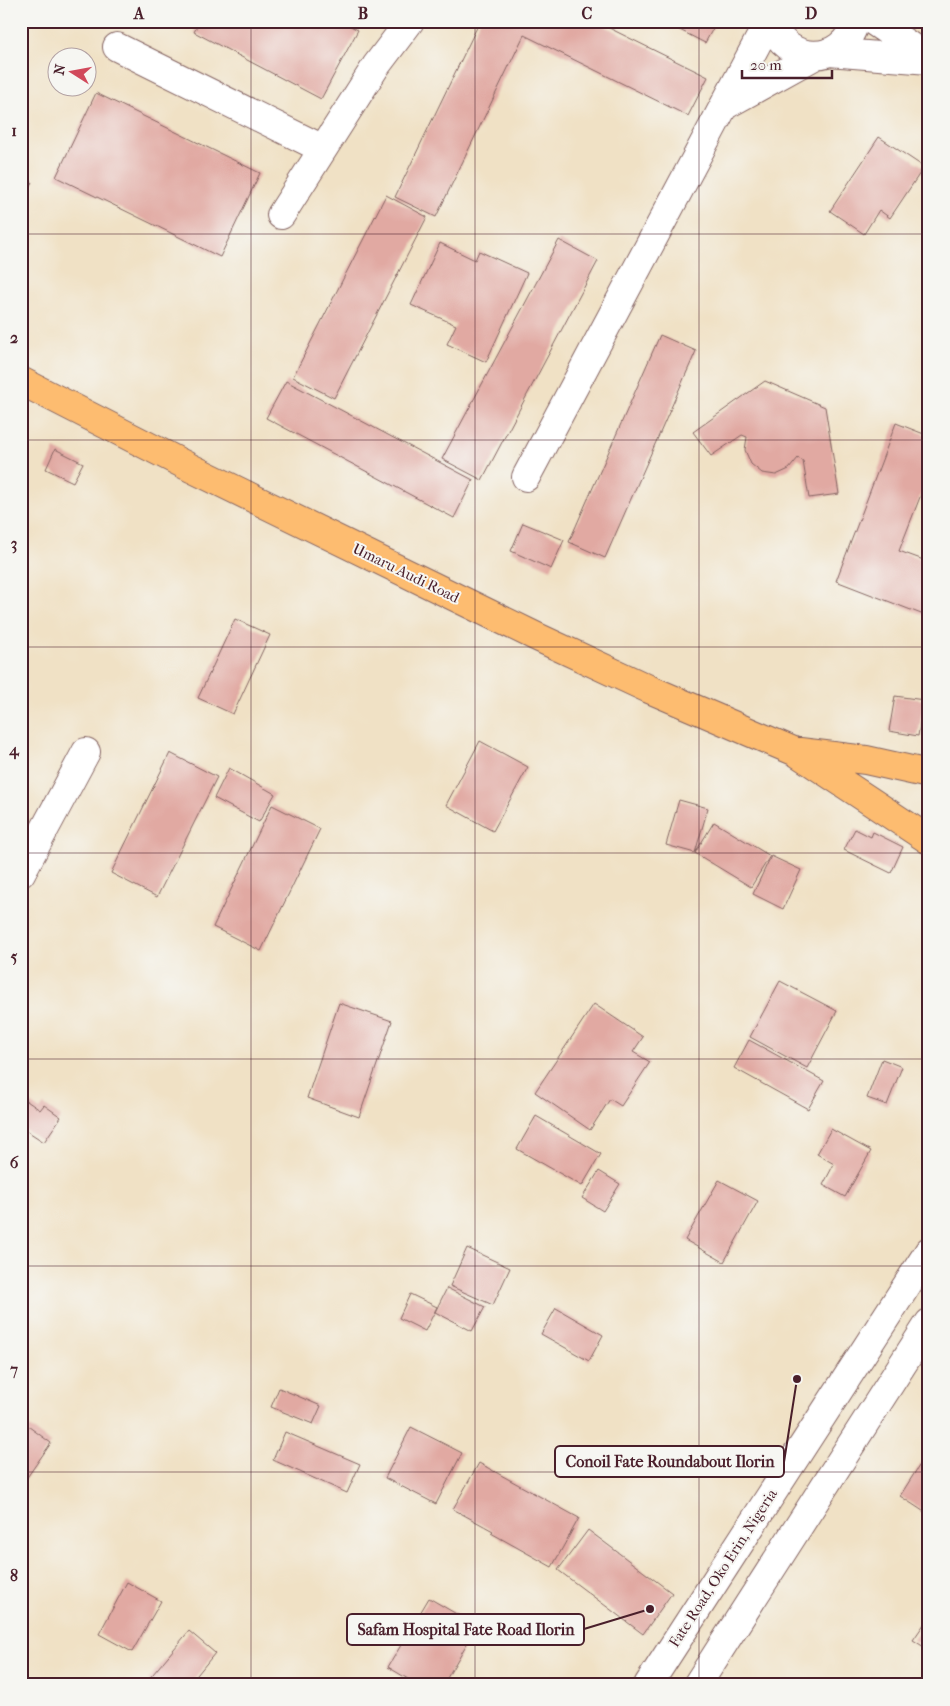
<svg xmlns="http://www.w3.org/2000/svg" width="950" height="1706" viewBox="0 0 950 1706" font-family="'IM FELL French Canon',serif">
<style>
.building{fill:#e1a9a2}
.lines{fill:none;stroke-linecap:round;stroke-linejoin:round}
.minor-casing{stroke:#846361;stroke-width:30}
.major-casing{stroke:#846361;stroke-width:30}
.minor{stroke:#fff;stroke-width:28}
.major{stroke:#fdbc70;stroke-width:28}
.grid{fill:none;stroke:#4a1f2b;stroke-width:1;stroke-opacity:0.55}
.labels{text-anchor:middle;stroke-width:4;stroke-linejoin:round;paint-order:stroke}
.street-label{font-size:15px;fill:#4a1f2b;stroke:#f6f6f2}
.leader{fill:none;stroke:#4a1f2b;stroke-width:2}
.callout-dot{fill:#4a1f2b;stroke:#f6f6f2;stroke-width:2}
.callout{fill:#f6f6f2;stroke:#4a1f2b;stroke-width:2}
.callout-label{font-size:16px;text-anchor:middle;font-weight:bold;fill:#4a1f2b}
.neatline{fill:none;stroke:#4a1f2b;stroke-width:2}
.grid-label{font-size:16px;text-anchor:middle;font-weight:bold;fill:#4a1f2b}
</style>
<rect width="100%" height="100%" fill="#f6f6f2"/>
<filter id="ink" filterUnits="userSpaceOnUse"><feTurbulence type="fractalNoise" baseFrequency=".02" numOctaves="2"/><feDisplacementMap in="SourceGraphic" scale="10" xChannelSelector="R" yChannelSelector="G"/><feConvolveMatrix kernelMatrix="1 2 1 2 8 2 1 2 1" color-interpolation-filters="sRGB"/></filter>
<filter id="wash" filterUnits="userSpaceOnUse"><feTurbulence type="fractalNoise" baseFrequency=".0096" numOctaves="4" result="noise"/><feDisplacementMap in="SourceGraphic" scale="20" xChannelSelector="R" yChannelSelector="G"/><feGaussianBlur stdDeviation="1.12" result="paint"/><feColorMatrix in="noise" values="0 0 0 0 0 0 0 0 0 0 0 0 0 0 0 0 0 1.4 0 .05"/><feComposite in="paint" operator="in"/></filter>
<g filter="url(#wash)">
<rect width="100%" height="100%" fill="#f0e1c5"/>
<g id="blocks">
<path class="building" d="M21,21H29L21,39Z
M200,21H341L358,30L321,99L194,32Z
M480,21H595L708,77L688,116L524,35L436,217L395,197Z
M677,21H717L705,43L674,27Z
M96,93L260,173L220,257L56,177Z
M879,137L924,167L890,218L879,210L864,234L830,211Z
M21,176L32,182L21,201Z
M386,195L427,217L334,398L293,377Z
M559,240L598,261L482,480L442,459Z
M440,243L475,260L479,251L527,273L486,362L447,344L456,325L411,305Z
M660,335L696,351L605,558L569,542Z
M286,381L473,480L454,518L266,418Z
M765,381L825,407L839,494L809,498L803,461L798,458L789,469L776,475L762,473L751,464L745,450L747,437L742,435L711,456L693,432Z
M896,423L929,436V474L899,551L929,562V617L836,581Z
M55,449L83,463L73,482L46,469Z
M523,523L564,540L551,569L511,551Z
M235,619L270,635L233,714L198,698Z
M895,696L924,700L918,736L889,731Z
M480,741L528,767L493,831L446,805Z
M170,753L217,777L157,897L111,873Z
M229,768L275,794L259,822L214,798Z
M679,800L708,808L695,853L666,845Z
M272,805L320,829L261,951L213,927Z
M714,822L770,856L751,887L695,853Z
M855,829L871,837L873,832L903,847L891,873L844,850Z
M771,856L801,870L783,909L753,894Z
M780,981L837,1011L807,1068L750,1037Z
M339,1003L392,1021L359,1117L307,1098Z
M594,1004L643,1037L633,1052L650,1062L621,1106L610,1099L590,1130L535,1092Z
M749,1040L824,1081L808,1109L734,1068Z
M882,1059L902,1067L887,1105L867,1098Z
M21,1097L40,1110L44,1105L61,1117L44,1142L21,1127Z
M536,1116L601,1154L582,1186L517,1149Z
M831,1129L871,1151L845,1197L823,1185L834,1164L817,1154Z
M599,1171L620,1184L603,1211L582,1198Z
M719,1180L758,1201L724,1262L685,1240Z
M467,1248L510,1268L493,1305L450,1286Z
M447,1288L485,1307L472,1331L435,1312Z
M410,1294L437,1307L425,1331L399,1318Z
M556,1308L603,1335L589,1361L541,1334Z
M279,1388L321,1406L313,1424L271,1407Z
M21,1421L51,1443L21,1486Z
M411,1427L462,1453L436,1504L385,1478Z
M285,1432L360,1464L347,1493L273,1460Z
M926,1455L929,1457V1515L900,1496Z
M479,1463L579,1518L552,1567L491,1533L493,1531L453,1509Z
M588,1530L672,1593L643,1634L558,1570Z
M127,1582L161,1601L132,1652L99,1634Z
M429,1598L477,1626L443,1685H418L388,1667Z
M929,1617V1650L913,1640Z
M189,1631L215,1653L189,1685H153L148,1680Z"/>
</g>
</g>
<g filter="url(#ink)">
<use href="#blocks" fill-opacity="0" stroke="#846361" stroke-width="1"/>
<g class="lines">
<defs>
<path id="minor" d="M771,21C785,66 845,66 855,21
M873,21L929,59
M117,47L323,149
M829,52L929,60
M724,106L816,55
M281,215L376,66L410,21
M526,477L769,21
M21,873L86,752
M648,1685L929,1251
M697,1685L929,1323"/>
<path id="major" d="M21,381L191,468L535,636L649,689L796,752L929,840
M800,752L866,760L929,774"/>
</defs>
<use href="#minor" class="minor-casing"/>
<use href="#major" class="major-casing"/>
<use href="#minor" class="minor"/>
<use href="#major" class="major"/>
</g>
</g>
<path class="grid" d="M251,21V1685M475,21V1685M699,21V1685M21,234H929M21,440H929M21,647H929M21,853H929M21,1059H929M21,1266H929M21,1472H929"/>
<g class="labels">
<g class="street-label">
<text transform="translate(406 573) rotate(26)" y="5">Umaru Audi Road</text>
<text transform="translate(723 1568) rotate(-57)" y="5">Fate Road, Oko Erin, Nigeria</text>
</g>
</g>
<path class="leader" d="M797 1379L784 1462M650 1609L584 1629"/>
<g class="callout-dot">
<circle cx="797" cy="1379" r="5"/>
<circle cx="650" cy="1609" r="5"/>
</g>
<g class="callout">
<rect x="555" y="1446" width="229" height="31" rx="5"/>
<rect x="347" y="1614" width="237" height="31" rx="5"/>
</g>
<g class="callout-label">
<text x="670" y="1467">Conoil Fate Roundabout Ilorin</text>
<text x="466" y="1635">Safam Hospital Fate Road Ilorin</text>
</g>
<rect width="950" height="1706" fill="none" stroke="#f6f6f2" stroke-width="55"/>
<g transform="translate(72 72) rotate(281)"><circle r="24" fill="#f6f6f2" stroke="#b1a0a2"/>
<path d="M0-4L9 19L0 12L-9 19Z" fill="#d1495b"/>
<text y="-8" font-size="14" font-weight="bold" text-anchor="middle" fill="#4a1f2b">N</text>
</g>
<path d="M742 70v8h90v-8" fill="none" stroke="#4a1f2b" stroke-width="2.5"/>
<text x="750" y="70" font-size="15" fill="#4a1f2b" stroke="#f6f6f2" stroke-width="4" paint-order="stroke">20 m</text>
<rect x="28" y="28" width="894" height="1650" class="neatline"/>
<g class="grid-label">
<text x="139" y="19">A</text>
<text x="363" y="19">B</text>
<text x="587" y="19">C</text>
<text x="811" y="19">D</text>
<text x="14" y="136">1</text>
<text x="14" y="343">2</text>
<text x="14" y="549">3</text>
<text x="14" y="755">4</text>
<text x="14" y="962">5</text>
<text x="14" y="1168">6</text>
<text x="14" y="1375">7</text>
<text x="14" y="1581">8</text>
</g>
</svg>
